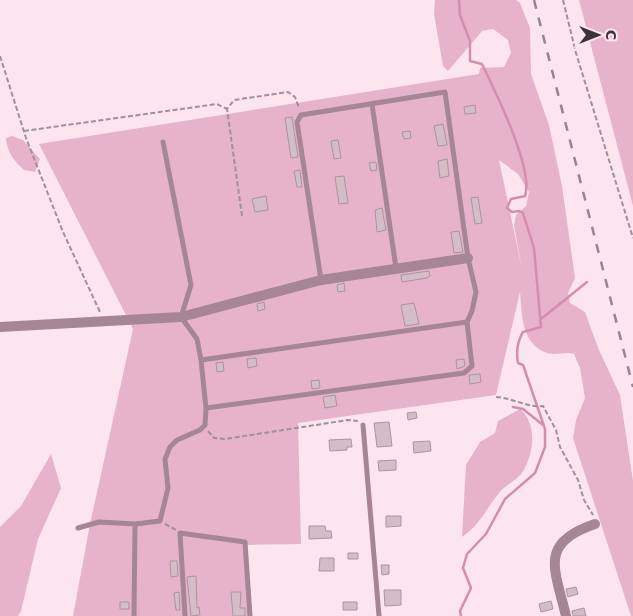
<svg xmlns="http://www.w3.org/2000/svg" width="633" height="616" viewBox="0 0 633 616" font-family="'DejaVu Sans',sans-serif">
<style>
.green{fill:#e6b3ca;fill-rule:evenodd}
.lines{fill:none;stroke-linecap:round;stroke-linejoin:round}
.stream{stroke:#d58dae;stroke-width:2.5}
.building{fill:#d4bdc7;stroke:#aa949d}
.path{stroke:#a19097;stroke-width:2;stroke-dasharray:5 2.5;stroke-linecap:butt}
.service{stroke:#a68694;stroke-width:5}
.minor{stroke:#a68694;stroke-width:10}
.rail{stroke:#96858c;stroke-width:2.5;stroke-dasharray:9 9;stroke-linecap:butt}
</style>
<rect width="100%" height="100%" fill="#fde5ef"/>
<path class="green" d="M435,0H516L520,3L530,28L531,74L549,125L562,186L575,278L568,293L570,303L585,312L599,350L620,395L633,481V616H631L573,438L576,420L585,398L580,368L574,354C565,351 556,356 547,353C521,344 522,314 520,292L496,395L298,423L301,544L247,545L252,616H73L90,524L133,329L39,144L479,74L480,68L504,67L511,53L508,40L493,29L482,31L448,71L443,66L434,14ZM499,160L518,174L529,192L526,206L516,215L514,225L522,269Z
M579,0H633V206Z
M12,136L23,140L40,159L35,172L24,170C14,161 7,152 6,138Z
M520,409C538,425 534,454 522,473C516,481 505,485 499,493C485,510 481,524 462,537L466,465L480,442L495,433L498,421Z
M51,454L61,488L38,539L21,611L18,616H0V527L21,506Z"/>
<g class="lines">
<path class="stream" d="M459,0L460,15L470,41V61L482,64C495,91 534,169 525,196L511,199L507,208L512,212L519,211L523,213L534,248L541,327L523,332C517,342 516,352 518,363L523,365L545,429V447L535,473L505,499L486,534L467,554L463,568L471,588L460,611L461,616
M541,319L587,282
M513,407L523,409L543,425"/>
</g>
<path class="building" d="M475,105L476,113L465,114L464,107Z
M292,117L298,157L291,158L285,118Z
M443,124L447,145L438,146L434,126Z
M410,131L411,138L404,139L402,132Z
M338,140L341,158L334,159L331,141Z
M447,159L449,176L440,178L438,161Z
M376,162L377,170L371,171L369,163Z
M300,170L302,187H297L294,171Z
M344,176L348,203L339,204L335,177Z
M266,196L268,210L255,212L252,199Z
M478,197L482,223L475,224L471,198Z
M382,208L386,230L377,232L375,210Z
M459,231L463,252L454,253L451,232Z
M429,271L430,276L427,278L402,282L401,275Z
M344,283L345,291L338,292L337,285Z
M264,302L265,309L258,311L257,304Z
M414,303L419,324L405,326L401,305Z
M256,358L257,366L248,368L247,359Z
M464,359L465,366L457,369L456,360Z
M223,362L224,371L217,372L216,363Z
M480,374L481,382L470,384L469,375Z
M319,380L320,388L312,389L311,381Z
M335,395L337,406L325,408L323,397Z
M416,412L417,418L408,420L407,413Z
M389,422L392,446L377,447L374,423Z
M351,439L352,447H347V450L330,451L329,440Z
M430,441L431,451L414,453L413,442Z
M396,460V470L379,471L378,461Z
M386,516H401V526L386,527Z
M309,526H325L326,531H331L332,538L309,539Z
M348,553H358V559H348Z
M320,558H334V571H319Z
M170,561H177L178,576L171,577Z
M381,565H389V574L382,575Z
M196,576L197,608L199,607L200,615L191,616L187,577Z
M576,587L578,594L568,597L566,589Z
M384,590H401V605L385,606Z
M179,592L180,610H176L174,593Z
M231,592H241L240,608H245V616H233Z
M551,601L553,609L541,612L539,604Z
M120,602H129V609H120Z
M343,602H357V610H343Z
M584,608L586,616H573L572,611Z"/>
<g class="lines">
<path class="path" d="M563,0L576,53L633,238
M0,56L26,138L63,232L100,312
M24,131L217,104L227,109
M242,216L227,109L234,100L288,92L295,97L299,108
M496,397C513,398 528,408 543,406L556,430L560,447L578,480L584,500L593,515
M208,431L214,438L225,439L348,420L358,421
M165,524L176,530"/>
<path class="service" d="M372,104L396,268
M201,360L467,322
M206,408L464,373L472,366L467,322L472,311L476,292L468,258L445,92L301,115L297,122L321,280
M363,425L379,616
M78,528L99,522L135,524
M134,616L135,524L160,521L168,488L165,459L170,447L177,440L200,430L205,425L206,408L201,360L197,339L181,317L191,285L163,142
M185,616L180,533L245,542L250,616"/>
<path class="minor" d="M0,327L181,317L321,280L468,258
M566,616C555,569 538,543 595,524"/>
<path class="rail" d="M534,0L633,387"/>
</g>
<g transform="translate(598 35) rotate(90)" stroke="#fde5ef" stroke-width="4" paint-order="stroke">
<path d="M0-4L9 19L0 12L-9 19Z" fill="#3e3438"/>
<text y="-8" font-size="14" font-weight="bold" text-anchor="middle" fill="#3e3438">С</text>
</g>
</svg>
